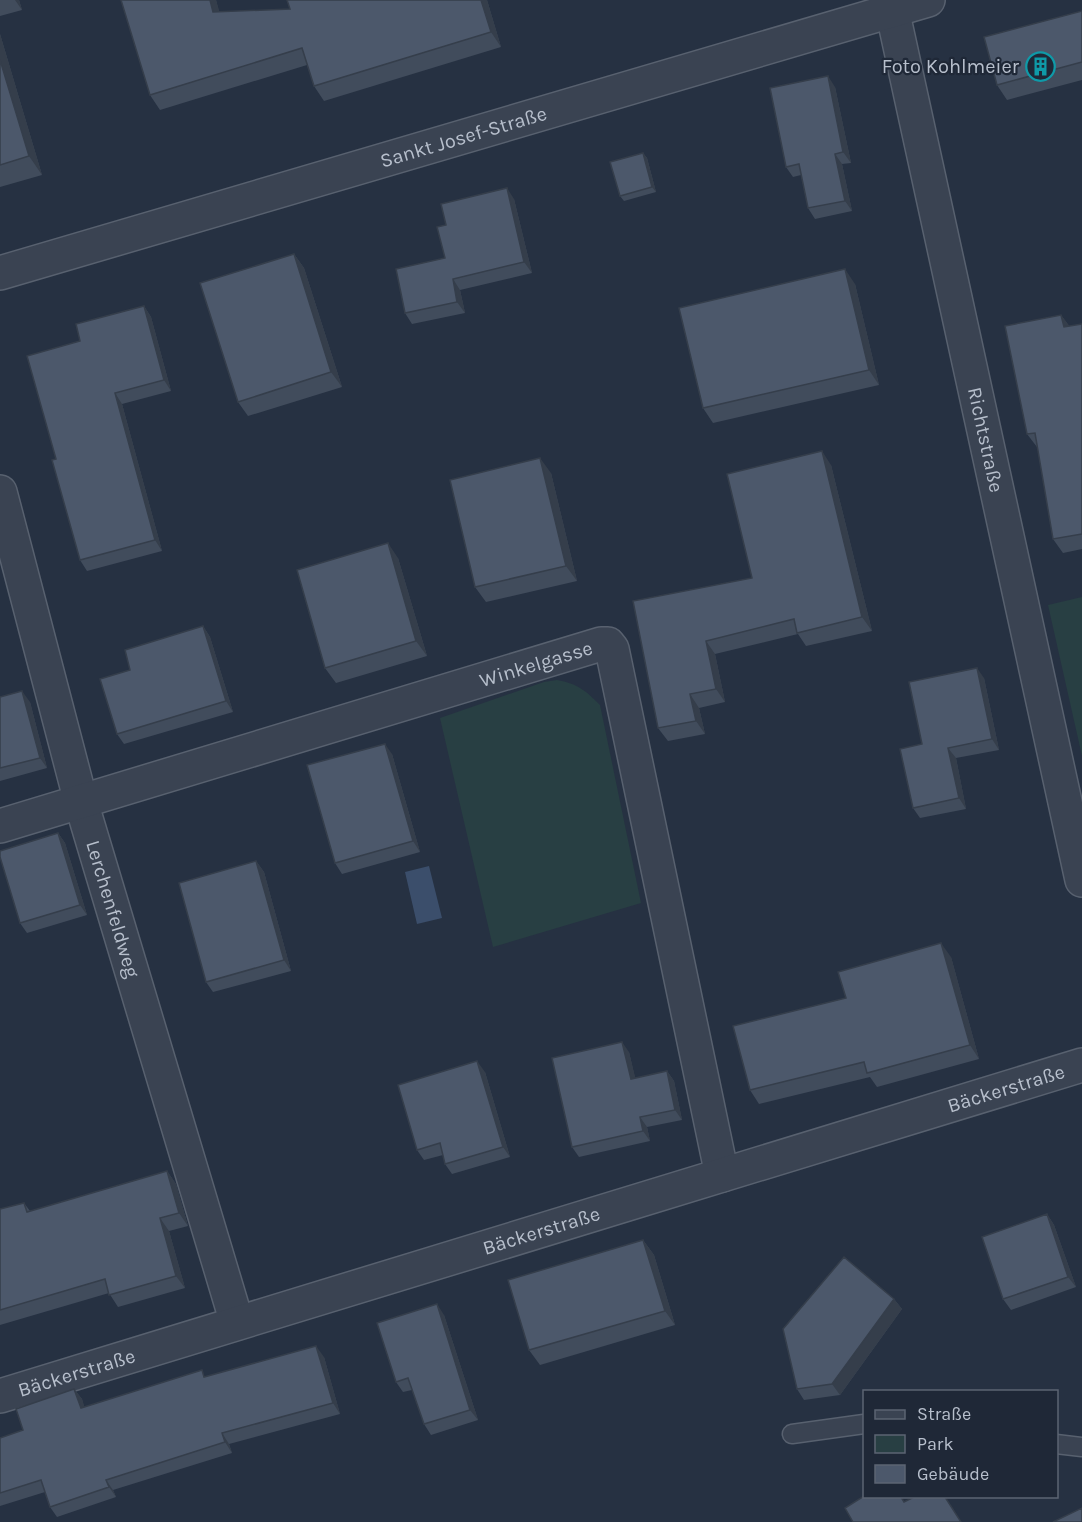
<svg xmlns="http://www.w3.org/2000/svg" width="1082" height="1522" viewBox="0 0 1082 1522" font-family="Karla,sans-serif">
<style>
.green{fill:#283f43}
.water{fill:#3b4e6b}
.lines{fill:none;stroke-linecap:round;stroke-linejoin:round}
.lane-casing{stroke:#58616f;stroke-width:21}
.street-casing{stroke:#58616f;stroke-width:36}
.lane{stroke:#3a4352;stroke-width:18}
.street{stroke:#3a4352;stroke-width:33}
.wall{fill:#414c5c}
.shaded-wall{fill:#353e4b}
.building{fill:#4c586b;stroke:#353e4b;stroke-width:1.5}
.labels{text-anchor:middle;stroke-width:4.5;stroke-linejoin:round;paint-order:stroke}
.poi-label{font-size:20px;fill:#b7bfcc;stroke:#1f2837;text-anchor:end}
.street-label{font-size:20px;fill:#b7bfcc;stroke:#1f2837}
</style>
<rect width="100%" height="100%" fill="#263142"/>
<path class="green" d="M1082,597V756L1048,605Z
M557,680C578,684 585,690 600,705L641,903L493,947L440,718L544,682Z"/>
<path class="water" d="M429,866L442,918L417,924L405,872Z"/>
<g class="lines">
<defs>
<path id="lane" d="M792,1434L864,1424
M1056,1444L1082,1447"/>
<g id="street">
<path id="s1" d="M890,0L1082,880"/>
<path id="s2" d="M0,273L928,0"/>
<path id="s3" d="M0,492L81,802L237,1323"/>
<path id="s4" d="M0,826L601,644H608L612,649L722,1175"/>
<path id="s5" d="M0,1396L1082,1065"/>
</g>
</defs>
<use href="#lane" class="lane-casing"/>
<use href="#street" class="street-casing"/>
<use href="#lane" class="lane"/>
<use href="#street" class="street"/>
</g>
<path class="wall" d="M0,0H19L22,10L0,16Z
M121,0H216L219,12L290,9L287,0H487L501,47L324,101L314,86L307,65L160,110L150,95Z
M1082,11V80L1007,100L997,85Z
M0,34L42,175L0,187Z
M835,87L851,163L842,164L852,211L815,219L808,208L801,175L793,177L786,167Z
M643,153L647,158L656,192L624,201L620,196Z
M514,199L532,273L460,290L465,313L412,324L405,313L445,258L446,225Z
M294,254L304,268L342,387L248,416L238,402Z
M855,284L879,385L713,423L703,408Z
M144,306L151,317L171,391L122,404L162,551L87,571L80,560L56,459L80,341Z
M1061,315L1069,326L1082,324V549L1063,553L1053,539L1038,447H1037L1027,434Z
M831,465L872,631L806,646L798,634L715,654L725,702L699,708L705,734L668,741L658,728L633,601L752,578Z
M551,473L577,581L486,602L475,587Z
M398,558L427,656L336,683L325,668Z
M203,626L210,637L233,712L124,744L117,734L130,670Z
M984,678L999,750L956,758L966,809L920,818L913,808L922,744Z
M0,697L30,702L47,768L0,781Z
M392,754L420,852L342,874L335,863Z
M58,833L65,843L87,915L27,933L20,923Z
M256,861L264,872L291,971L213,992L206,982Z
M951,957L979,1059L877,1087L870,1077L759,1104L750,1090L846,998Z
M629,1052L635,1078L667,1071L674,1081L682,1120L647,1127L650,1141L579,1157L572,1147Z
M485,1072L510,1157L452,1174L445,1164L443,1155L424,1160L417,1150Z
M167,1171L176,1184L188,1226L169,1231L185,1288L118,1307L109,1293L0,1325V1209L24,1203L30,1211Z
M1047,1214L1054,1225L1076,1287L1011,1310L1003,1299Z
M643,1240L654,1255L675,1325L540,1365L529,1350Z
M894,1299L902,1309L840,1395L804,1400L797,1389Z
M444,1315L478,1420L431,1435L424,1424L412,1390L403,1392L396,1382Z
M324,1357L340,1414L229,1444L232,1453L113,1490L116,1497L57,1517L50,1507L45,1492L0,1506V1438L23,1430L74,1389L82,1399L84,1407L207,1377Z"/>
<path class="shaded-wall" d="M15,0H19L22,10Z
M210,0H216L224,27L213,12Z
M481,0H487L501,47L491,32Z
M0,34L42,175L29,156L0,60Z
M828,76L835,87L851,163L843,152Z
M643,153L647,158L656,192L652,187Z
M835,154L842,164L852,211L845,201Z
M507,188L514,199L532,273L524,262Z
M294,254L304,268L342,387L331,372Z
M845,269L855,284L879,385L869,370Z
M453,279L460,290L465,313L457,302Z
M144,306L151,317L171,391L164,380Z
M1061,315L1071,328L1064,327Z
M115,393L122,404L162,551L155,540Z
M822,451L831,465L872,631L862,617Z
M540,458L551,473L577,581L566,566Z
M388,543L398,558L427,656L416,641Z
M203,626L210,637L233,712L226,701Z
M706,641L715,654L725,702L716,689Z
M977,668L984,678L999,750L992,739Z
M22,691L30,702L47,768L40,758Z
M690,694L699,708L705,734L696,721Z
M385,744L392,754L420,852L413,841Z
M948,748L956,758L966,809L959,798Z
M58,833L65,843L87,915L80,905Z
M256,861L264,872L291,971L284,960Z
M941,943L951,957L979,1059L970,1045Z
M622,1042L629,1052L638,1089L631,1079Z
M477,1061L485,1072L510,1157L503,1147Z
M667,1071L674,1081L682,1120L675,1110Z
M640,1117L647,1127L650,1141L643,1131Z
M167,1171L176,1184L188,1226L179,1213Z
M1047,1214L1054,1225L1076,1287L1068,1277Z
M160,1218L169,1231L185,1288L176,1276Z
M643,1240L654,1255L675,1325L665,1311Z
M894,1299L902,1309L840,1395L832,1384Z
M437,1304L444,1315L478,1420L470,1410Z
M316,1346L324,1357L340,1414L333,1403Z
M74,1389L82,1399L88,1418L81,1408Z
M222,1433L229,1444L232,1453L225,1442Z
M106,1480L113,1490L116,1497L109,1487Z"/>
<path class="building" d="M121,0H210L213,12L290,9L287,0H481L491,32L314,86L302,48L150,95Z
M1082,11V62L997,85L984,37Z
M0,60L29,156L0,165Z
M828,76L843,152L835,154L845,201L808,208L799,164L786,167L770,88Z
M643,153L652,187L620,196L610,162Z
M507,188L524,262L453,279L457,302L405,313L396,269L445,258L437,227L446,225L441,204Z
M294,254L331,372L238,402L200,283Z
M845,269L869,370L703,408L679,308Z
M144,306L164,380L115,393L155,540L80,560L52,460L56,459L27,356L80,341L76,324Z
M1061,315L1064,327L1082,324V534L1053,539L1035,433L1027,434L1005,326Z
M822,451L862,617L797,633L794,619L706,641L716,689L690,694L696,721L658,728L633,601L752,578L727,474Z
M540,458L566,566L475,587L450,480Z
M388,543L416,641L325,668L297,570Z
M203,626L226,701L117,734L100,679L130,670L125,650Z
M977,668L992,739L948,748L959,798L913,808L900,749L922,744L909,682Z
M22,691L40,758L0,768V697Z
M385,744L413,841L335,863L307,765Z
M58,833L80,905L20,923L0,857V851Z
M256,861L284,960L206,982L179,883Z
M941,943L970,1045L867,1073L864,1062L750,1090L733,1026L846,998L838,972Z
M622,1042L631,1079L667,1071L675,1110L640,1117L643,1131L572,1147L552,1058Z
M477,1061L503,1147L445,1164L440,1143L417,1150L398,1085Z
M167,1171L179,1213L160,1218L176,1276L109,1295L105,1279L0,1310V1209L24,1203L27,1212Z
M1047,1214L1068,1277L1003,1299L982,1237Z
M643,1240L665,1311L529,1350L508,1280Z
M844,1257L894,1299L832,1384L797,1389L783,1329Z
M437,1304L470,1410L424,1424L408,1378L396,1382L377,1323Z
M316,1346L333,1403L222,1433L225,1442L106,1480L109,1487L50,1507L41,1480L0,1493V1438L23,1430L16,1409L74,1389L81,1408L202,1370L204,1377Z
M864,1496V1497H901L904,1502L914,1497H945L961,1522H853L845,1508Z
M1082,1508V1522H1053Z"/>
<defs>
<symbol id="building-ring" viewBox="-11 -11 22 22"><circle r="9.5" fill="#1f2837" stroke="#0f9aa8" stroke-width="1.5"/><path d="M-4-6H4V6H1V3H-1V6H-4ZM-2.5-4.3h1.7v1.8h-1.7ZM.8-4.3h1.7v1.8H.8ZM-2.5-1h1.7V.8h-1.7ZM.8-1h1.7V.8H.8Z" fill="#0f9aa8"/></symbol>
</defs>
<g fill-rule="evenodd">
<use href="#building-ring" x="1024" y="50" width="33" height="33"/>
</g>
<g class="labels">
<g class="poi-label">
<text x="1019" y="73">Foto Kohlmeier</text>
</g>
<g class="street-label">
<text dy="7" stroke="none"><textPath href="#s2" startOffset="483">Sankt Josef-Straße</textPath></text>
<text dy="7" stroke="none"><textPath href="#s1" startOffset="450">Richtstraße</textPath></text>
<text dy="7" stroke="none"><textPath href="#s4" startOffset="560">Winkelgasse</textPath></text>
<text dy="7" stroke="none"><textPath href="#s3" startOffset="432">Lerchenfeldweg</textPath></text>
<text dy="7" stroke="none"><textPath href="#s5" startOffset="1052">Bäckerstraße</textPath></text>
<text dy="7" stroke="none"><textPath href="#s5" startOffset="566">Bäckerstraße</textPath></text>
<text dy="7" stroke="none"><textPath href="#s5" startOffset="80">Bäckerstraße</textPath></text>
</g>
</g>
<rect x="863" y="1390" width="195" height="108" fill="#1f2837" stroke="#5c6473" stroke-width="1.5"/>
<rect x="875" y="1410" width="30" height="9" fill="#3a4352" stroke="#5c6473" stroke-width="1.5"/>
<text x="917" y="1420" font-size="18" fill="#b7bfcc">Straße</text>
<rect x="875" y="1435" width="30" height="18" fill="#283f43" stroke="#5c6473" stroke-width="1.5"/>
<text x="917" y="1450" font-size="18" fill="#b7bfcc">Park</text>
<rect x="875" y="1465" width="30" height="18" fill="#4c586b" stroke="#5c6473" stroke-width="1.5"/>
<text x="917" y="1480" font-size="18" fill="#b7bfcc">Gebäude</text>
</svg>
